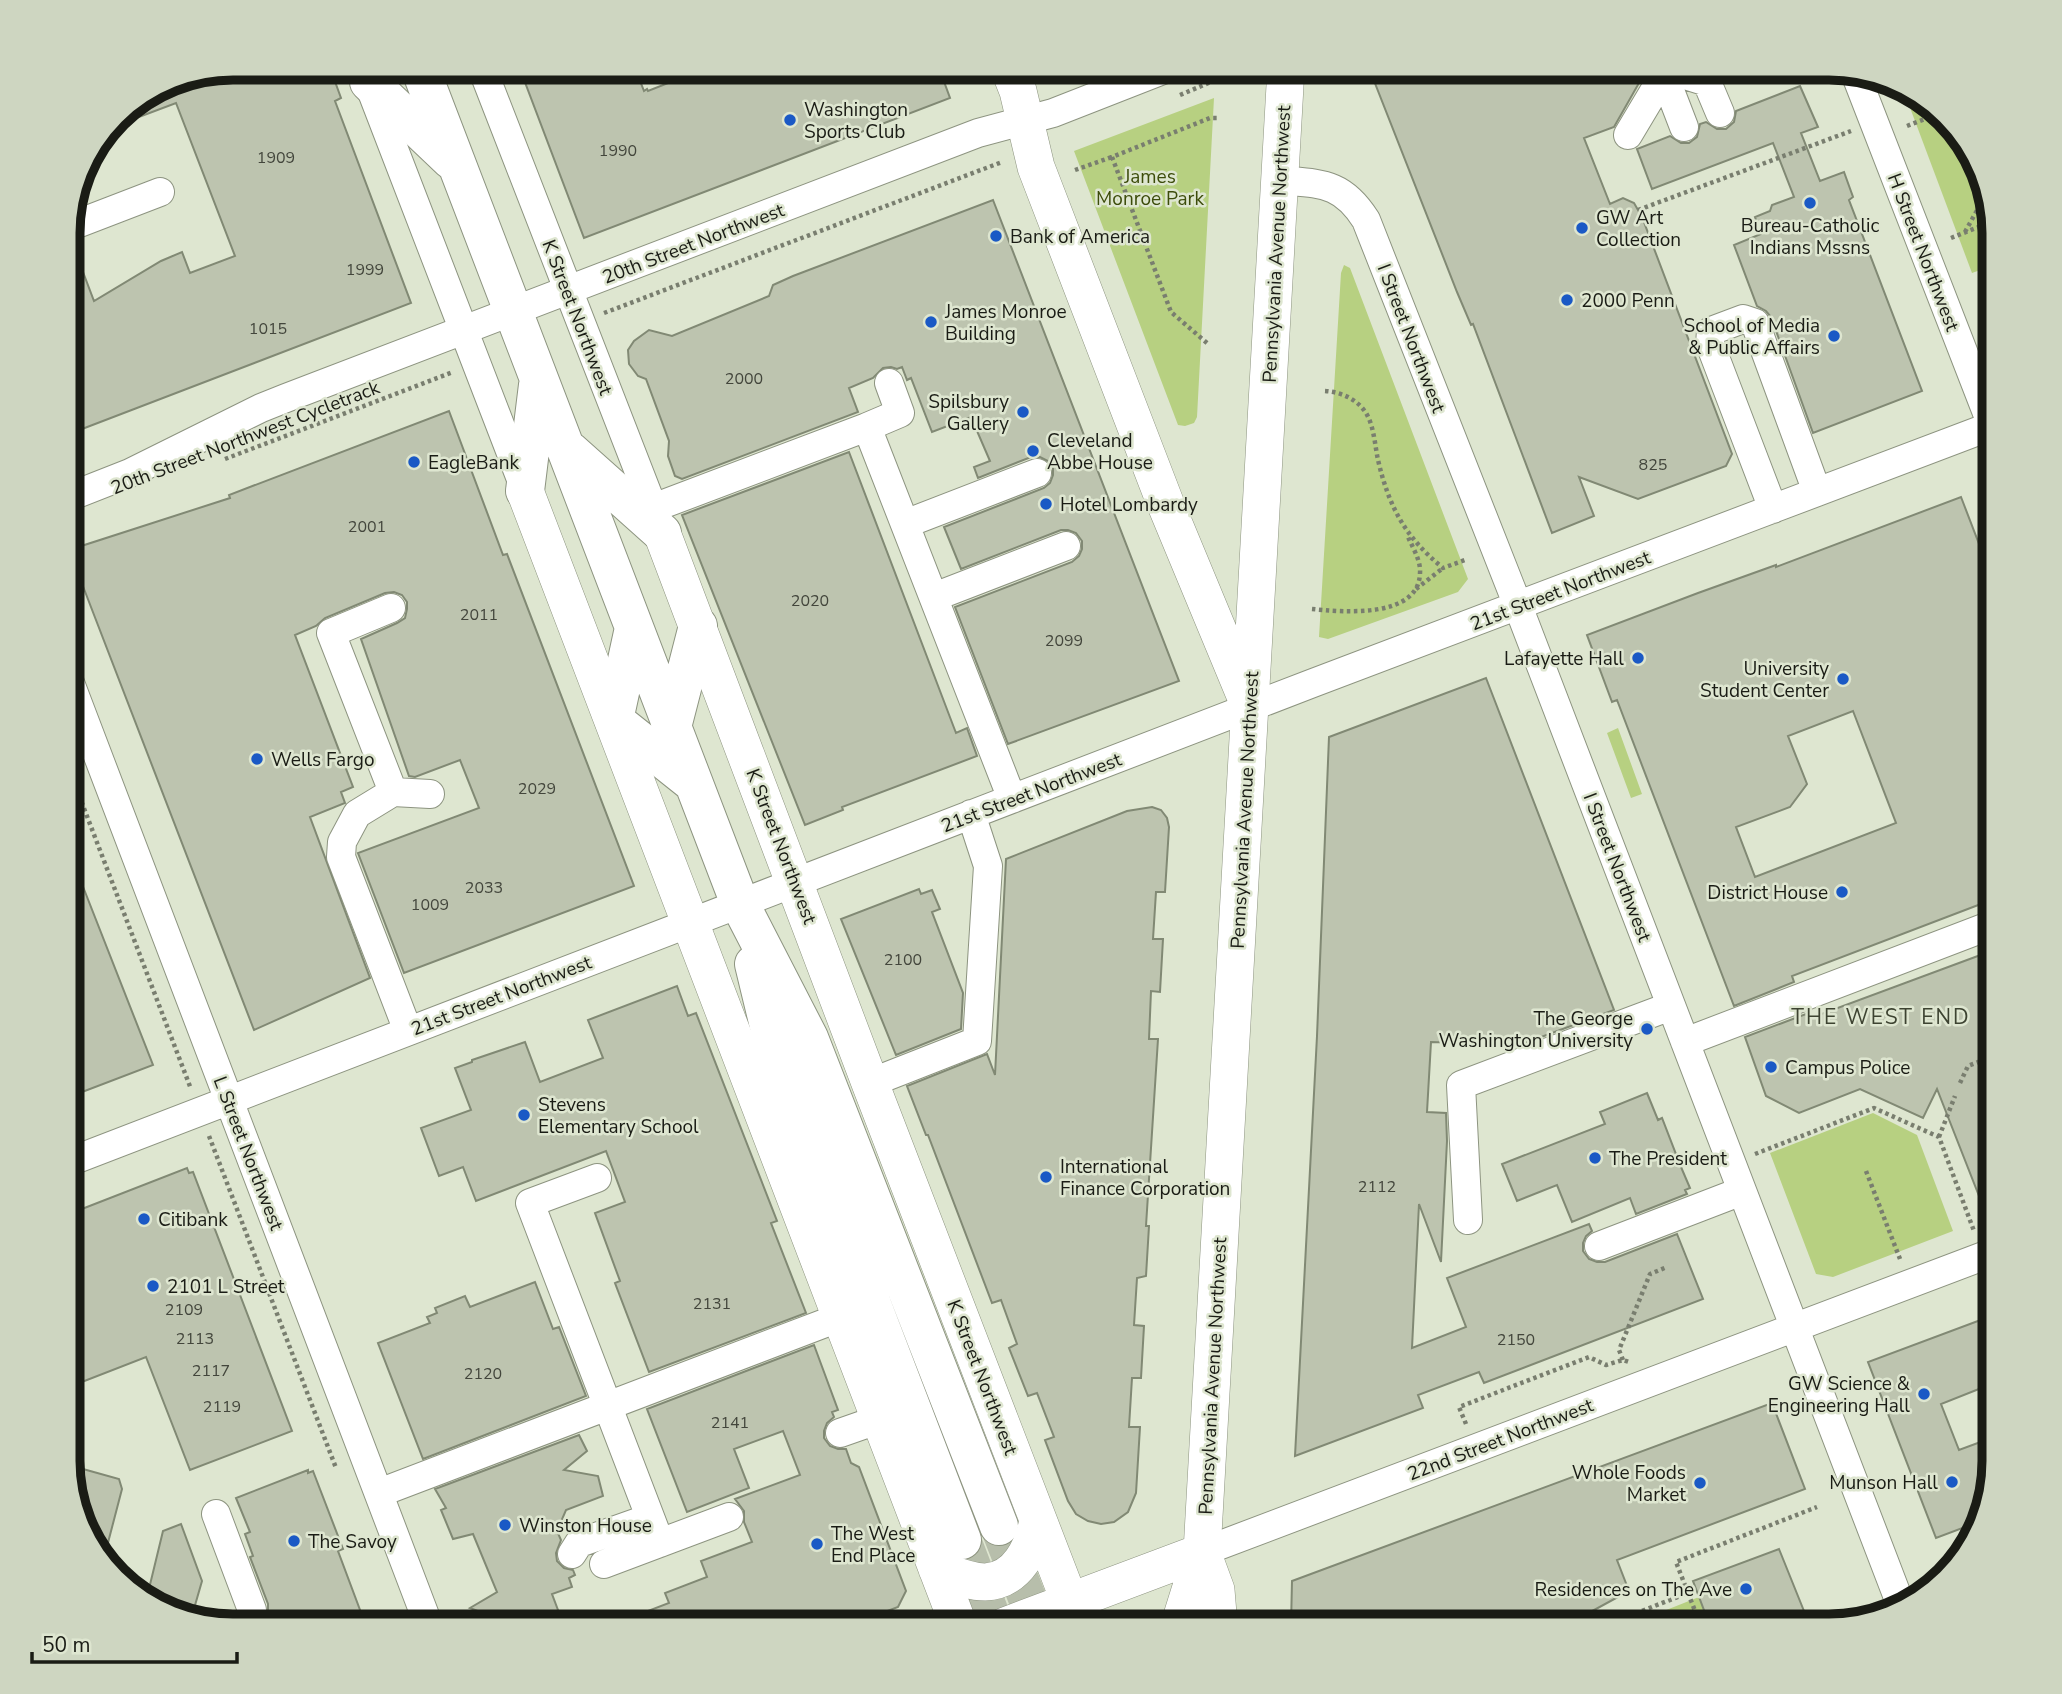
<svg xmlns="http://www.w3.org/2000/svg" width="2062" height="1694" viewBox="0 0 2062 1694" font-family="'Nunito Sans',sans-serif">
<style>
.green{fill:#b7d081}
.building{fill:#bdc4af;stroke:#818974;stroke-width:2;fill-rule:evenodd}
.lines{fill:none;stroke-linecap:round;stroke-linejoin:round}
.highway-tunnel{stroke:#b7beab;stroke-width:38;stroke-dasharray:38 19;stroke-linecap:butt}
.minor-casing{stroke:#8d9480;stroke-width:30}
.major-casing{stroke:#8d9480;stroke-width:38}
.highway-casing{stroke:#8d9480;stroke-width:40}
.path{stroke:#797e6f;stroke-width:4.5;stroke-dasharray:3.5 3.5;stroke-linecap:butt}
.minor{stroke:#fff;stroke-width:28}
.major{stroke:#fff;stroke-width:37}
.highway{stroke:#fff;stroke-width:38}
.poi-dot{fill:#1a59c5;stroke:#dee6d0;stroke-width:2.5}
.labels{text-anchor:middle;stroke-width:5;stroke-linejoin:round;paint-order:stroke}
.number-label{font-size:16px;fill:#43463c}
.poi-label{font-size:19px;fill:#1a1c15;stroke:#dee6d0;text-anchor:start}
.park-label{font-size:19px;fill:#3c4c0a;stroke:#dee6d0}
.street-label{font-size:19px;fill:#1a1c15;stroke:#dee6d0}
.neighbourhood-label{font-size:21px;letter-spacing:2px;fill:#3d4331;stroke:#dee6d0}
.rim{fill:none;stroke:#1a1c15;stroke-width:9}
</style>
<rect width="100%" height="100%" fill="#dee6d0"/>
<path class="green" d="M1903,89L1937,109L1977,161L1994,234V265L1972,273Z
M1214,98L1197,417L1194,423L1185,426L1178,425L1074,151Z
M1344,265L1350,268L1468,579L1458,592L1328,639L1319,637L1341,273Z
M1618,728L1642,794L1631,798L1607,733Z
M1873,1113L1917,1135L1953,1231L1833,1277L1816,1274L1770,1153Z
M1699,1597L1710,1626H1626Z"/>
<path class="building" d="M234,68H330L341,98L335,101L411,303L69,434V243H72L94,301L161,261L182,252L190,273L235,256L176,103L123,123L119,116L124,110L171,81Z
M545,68H635L644,91L647,89L648,91L706,68H939L950,98L584,238L523,77Z
M1369,68H1633L1639,83L1614,127L1584,138L1610,204L1623,198L1634,203L1642,217L1732,454L1726,466L1638,499L1579,477L1594,516L1552,533L1473,324L1471,325L1457,292Z
M1800,86L1818,127L1801,133L1820,181L1844,172L1853,197L1849,200L1922,391L1813,433L1771,317L1766,311L1757,306L1734,245L1761,234L1755,217L1770,211L1772,205L1794,197L1773,143L1652,189L1637,149L1670,136L1681,143H1689L1697,137L1700,124L1706,122L1717,129H1726L1734,122L1736,111Z
M993,200L1179,681L1008,744L955,607L1072,562L1079,556L1082,549V541L1076,533L1068,530H1061L961,569L944,527L1044,488L1050,483L1053,475V468L1048,461L1040,457H1031L978,478L974,467L990,461L971,417L932,432L911,378L907,380L902,367L897,369L891,367L883,368L873,378L849,388L858,412L682,479L675,476L668,456L669,441L646,379L638,376L629,364L628,350L634,341L649,330L672,336L769,296L773,285L793,276Z
M449,411L503,555L507,554L634,886L404,973L358,853L479,808L460,760L415,777L409,776L361,639L397,623L405,618L407,609V602L402,595L394,592L385,593L325,618L316,626L295,635L353,787L341,792L345,803L310,817L370,978L254,1030L69,550L230,498L229,495Z
M849,452L956,733L967,728L977,756L842,807L843,810L805,825L682,515Z
M1961,497L1994,583V899L1792,976L1794,982L1734,1006L1617,700L1612,702L1587,635L1698,593L1776,565V567ZM1853,711L1896,823L1755,877L1736,827L1790,807L1807,784L1788,736Z
M1486,678L1614,1010L1517,1046L1513,1038L1494,1044L1431,1042L1427,1112L1446,1113L1447,1141L1441,1262L1419,1204L1412,1348L1466,1327L1447,1278L1589,1224L1592,1231L1586,1236L1583,1243V1251L1589,1259L1597,1262H1605L1677,1234L1703,1299L1484,1383L1479,1372L1418,1395L1423,1408L1295,1456L1317,1036L1329,737Z
M1152,807L1161,810L1167,818L1169,827L1165,892H1156L1153,939H1163L1160,992L1151,991L1149,1039H1158L1146,1226H1149L1146,1276L1137,1278L1134,1325L1144,1326L1141,1378H1132L1129,1427H1140L1136,1493L1128,1512L1114,1522L1101,1524L1088,1521L1076,1514L1068,1501L1045,1440L1054,1437L1037,1393L1028,1396L1009,1348L1017,1344L1001,1300L992,1303L928,1135H926L907,1086L987,1054L995,1075L1006,859L1127,811Z
M69,851L153,1065L69,1097Z
M919,889L921,894L932,890L940,909L932,912L963,993L961,1029L896,1055L841,919Z
M1994,950V1229H1992L1937,1089L1923,1118L1860,1089L1799,1113L1766,1096L1745,1037L1806,1014L1808,1019Z
M677,986L688,1016L696,1013L777,1221L771,1223L806,1313L649,1372L615,1283L620,1281L595,1213L625,1202L606,1151L476,1201L463,1167L439,1176L421,1128L471,1110L455,1068L472,1062V1060L525,1042L540,1082L603,1058L588,1020Z
M1647,1093L1658,1120L1662,1118L1681,1167L1690,1188L1685,1190L1687,1194L1636,1214L1630,1198L1572,1222L1557,1185L1517,1201L1502,1164L1605,1124L1600,1112Z
M187,1168L189,1173L193,1172L292,1431L190,1470L146,1357L69,1387V1214Z
M535,1282L553,1329L559,1327L586,1396L423,1459L378,1343L430,1323L427,1317L437,1313L435,1308L465,1296L470,1307Z
M1994,1315V1383L1941,1404L1959,1450L1994,1437V1461L1985,1514L1981,1521L1936,1538L1868,1362Z
M814,1345L838,1410L832,1412L834,1417L827,1423L824,1431V1438L830,1446L838,1449H846L851,1463L859,1467L906,1591L898,1607L848,1626H799L768,1612L745,1621L732,1615L726,1626H615L614,1624L669,1603L665,1593L707,1577L701,1561L752,1542L744,1522V1511L735,1499L800,1475L783,1431L734,1449L749,1488L687,1512L647,1409Z
M1772,1403L1805,1489L1617,1560L1629,1591L1574,1621L1562,1626H1291L1292,1581Z
M579,1435L587,1451L564,1470L598,1476L603,1496L566,1510L557,1531L561,1540L556,1553L557,1561L564,1568L573,1570L575,1575L569,1578L572,1587L552,1594L564,1626H492L488,1615L470,1608L497,1592L473,1534L453,1539L441,1510L446,1508L435,1489Z
M83,1469L119,1479L122,1489L104,1558L86,1534L76,1497Z
M308,1470V1473L313,1471L343,1549L338,1551L366,1626H272L268,1615V1604L250,1557L253,1556L245,1534L250,1532L236,1498Z
M181,1524L202,1581L191,1619L180,1617L147,1597L163,1531Z
M1779,1549L1810,1626H1710L1693,1581Z"/>
<g class="lines">
<path class="highway-tunnel" d="M999,1526L1038,1626
M962,1540L995,1626"/>
<defs>
<path id="minor" d="M482,68L660,526
M1685,68L1688,76L1707,82L1720,113
M1855,73L1994,431
M1664,75L1684,127
M370,87L524,487
M1628,135L1668,68
M1280,180C1321,184 1342,182 1366,220L1518,606L1902,1608
M69,227L160,192
M867,427L900,413L889,383
M69,497L130,473L261,408L286,398L978,133L1053,113L1168,68
M653,508L867,427L1012,799
M1773,509L1710,344L1711,331L1743,319L1755,323L1817,492
M905,524L1037,473
M934,597L1066,546
M391,608L331,633L393,792
M69,680L429,1626
M408,1031L341,857L342,842L357,814L393,792L430,794
M1685,1042L1994,924
M870,1083L977,1041L988,866L971,814
M69,1162L1313,683L1994,425
M597,1178L530,1203L660,1543
M1468,1220L1461,1085L1671,1006
M1599,1246L1742,1191
M840,1433L880,1419
M379,1493L841,1317
M216,1514L252,1610L247,1626
M1202,1552L1994,1252
M572,1554L579,1543L650,1518
M604,1564L729,1517"/>
<path id="major" d="M1009,68L1018,91L1036,167L1166,505L1247,700
M525,491L959,1626
M662,533L870,1083L1079,1626
M1202,1552L1216,1590L1219,1626
M937,1569C952,1574 968,1582 985,1582C1018,1581 1033,1547 1038,1520
M1005,1626L1202,1552
M1179,1626L1202,1552L1286,68"/>
<path id="highway" d="M420,68L740,904L809,1038L999,1526
M369,82L451,160
M570,451L662,533
M525,491L538,385
M634,628L614,720L693,783
M672,727L698,626
M754,964L775,1051L962,1540"/>
</defs>
<use href="#minor" class="minor-casing"/>
<use href="#major" class="major-casing"/>
<use href="#highway" class="highway-casing"/>
<path class="path" d="M1180,95L1244,68
M1907,126L1940,113
M1075,170L1112,157
M1638,210L1851,131
M1965,232L1985,196
M1951,238L1991,222
M604,313L1002,162
M1207,343L1171,312L1112,157L1210,118H1220
M1325,391C1341,392 1357,399 1366,413C1374,426 1375,446 1378,460C1389,507 1405,537 1443,568L1465,560
M225,459L453,372
M1416,589L1443,568
M1312,609C1342,612 1419,619 1420,573C1421,561 1413,548 1408,537
M69,769L191,1089
M1960,1083L1968,1066L1994,1056
M209,1136L336,1468
M1939,1137L1955,1096
M1755,1154L1874,1108L1939,1137L1974,1231
M1866,1171L1900,1259
M1623,1360L1619,1350L1650,1274L1667,1267
M1466,1424L1459,1407L1589,1357L1606,1365L1623,1360L1629,1362
M1688,1593L1676,1562L1817,1507
M1603,1626L1688,1593L1701,1626"/>
<use href="#minor" class="minor"/>
<use href="#major" class="major"/>
<use href="#highway" class="highway"/>
</g>
<g class="poi-dot">
<circle cx="790" cy="120" r="7"/>
<circle cx="1810" cy="203" r="7"/>
<circle cx="1582" cy="228" r="7"/>
<circle cx="996" cy="236" r="7"/>
<circle cx="1567" cy="300" r="7"/>
<circle cx="931" cy="322" r="7"/>
<circle cx="1834" cy="336" r="7"/>
<circle cx="1023" cy="412" r="7"/>
<circle cx="1033" cy="451" r="7"/>
<circle cx="414" cy="462" r="7"/>
<circle cx="1046" cy="504" r="7"/>
<circle cx="1638" cy="658" r="7"/>
<circle cx="1843" cy="679" r="7"/>
<circle cx="257" cy="759" r="7"/>
<circle cx="1842" cy="892" r="7"/>
<circle cx="1647" cy="1029" r="7"/>
<circle cx="1771" cy="1067" r="7"/>
<circle cx="524" cy="1115" r="7"/>
<circle cx="1595" cy="1158" r="7"/>
<circle cx="1046" cy="1177" r="7"/>
<circle cx="144" cy="1219" r="7"/>
<circle cx="153" cy="1286" r="7"/>
<circle cx="1924" cy="1394" r="7"/>
<circle cx="1952" cy="1482" r="7"/>
<circle cx="1700" cy="1483" r="7"/>
<circle cx="505" cy="1525" r="7"/>
<circle cx="294" cy="1541" r="7"/>
<circle cx="817" cy="1544" r="7"/>
<circle cx="1746" cy="1589" r="7"/>
</g>
<g class="labels">
<g class="number-label">
<text x="618" y="156">1990</text>
<text x="276" y="163">1909</text>
<text x="365" y="275">1999</text>
<text x="268" y="334">1015</text>
<text x="744" y="384">2000</text>
<text x="1653" y="470">825</text>
<text x="367" y="532">2001</text>
<text x="810" y="606">2020</text>
<text x="479" y="620">2011</text>
<text x="1064" y="646">2099</text>
<text x="537" y="794">2029</text>
<text x="484" y="893">2033</text>
<text x="430" y="910">1009</text>
<text x="903" y="965">2100</text>
<text x="1377" y="1192">2112</text>
<text x="712" y="1309">2131</text>
<text x="184" y="1315">2109</text>
<text x="195" y="1344">2113</text>
<text x="1516" y="1345">2150</text>
<text x="211" y="1376">2117</text>
<text x="483" y="1379">2120</text>
<text x="222" y="1412">2119</text>
<text x="730" y="1428">2141</text>
</g>
<g class="poi-label">
<text x="804" y="116">Washington<tspan x="804" dy="22">Sports Club</tspan></text>
<text x="1596" y="224">GW Art<tspan x="1596" dy="22">Collection</tspan></text>
<text x="1810" y="232" text-anchor="middle">Bureau-Catholic<tspan x="1810" dy="22">Indians Mssns</tspan></text>
<text x="1010" y="243">Bank of America</text>
<text x="1581" y="307">2000 Penn</text>
<text x="945" y="318">James Monroe<tspan x="945" dy="22">Building</tspan></text>
<text x="1820" y="332" text-anchor="end">School of Media<tspan x="1820" dy="22">&amp; Public Affairs</tspan></text>
<text x="1009" y="408" text-anchor="end">Spilsbury<tspan x="1009" dy="22">Gallery</tspan></text>
<text x="1047" y="447">Cleveland<tspan x="1047" dy="22">Abbe House</tspan></text>
<text x="428" y="469">EagleBank</text>
<text x="1060" y="511">Hotel Lombardy</text>
<text x="1624" y="665" text-anchor="end">Lafayette Hall</text>
<text x="1829" y="675" text-anchor="end">University<tspan x="1829" dy="22">Student Center</tspan></text>
<text x="271" y="766">Wells Fargo</text>
<text x="1828" y="899" text-anchor="end">District House</text>
<text x="1633" y="1025" text-anchor="end">The George<tspan x="1633" dy="22">Washington University</tspan></text>
<text x="1785" y="1074">Campus Police</text>
<text x="538" y="1111">Stevens<tspan x="538" dy="22">Elementary School</tspan></text>
<text x="1609" y="1165">The President</text>
<text x="1060" y="1173">International<tspan x="1060" dy="22">Finance Corporation</tspan></text>
<text x="158" y="1226">Citibank</text>
<text x="167" y="1293">2101 L Street</text>
<text x="1910" y="1390" text-anchor="end">GW Science &amp;<tspan x="1910" dy="22">Engineering Hall</tspan></text>
<text x="1686" y="1479" text-anchor="end">Whole Foods<tspan x="1686" dy="22">Market</tspan></text>
<text x="1938" y="1489" text-anchor="end">Munson Hall</text>
<text x="519" y="1532">Winston House</text>
<text x="831" y="1540">The West<tspan x="831" dy="22">End Place</tspan></text>
<text x="308" y="1548">The Savoy</text>
<text x="1732" y="1596" text-anchor="end">Residences on The Ave</text>
</g>
<g class="park-label">
<text x="1150" y="183">James<tspan x="1150" dy="22">Monroe Park</tspan></text>
</g>
<g class="street-label">
<text transform="translate(693 243) rotate(-21)" y="7">20th Street Northwest</text>
<text transform="translate(1276 244) rotate(-87)" y="7">Pennsylvania Avenue Northwest</text>
<text transform="translate(1924 252) rotate(69)" y="7">H Street Northwest</text>
<text transform="translate(578 317) rotate(69)" y="7">K Street Northwest</text>
<text transform="translate(1412 338) rotate(69)" y="7">I Street Northwest</text>
<text transform="translate(245 437) rotate(-21)" y="7">20th Street Northwest Cycletrack</text>
<text transform="translate(1560 590) rotate(-21)" y="7">21st Street Northwest</text>
<text transform="translate(1031 792) rotate(-21)" y="7">21st Street Northwest</text>
<text transform="translate(1244 810) rotate(-87)" y="7">Pennsylvania Avenue Northwest</text>
<text transform="translate(782 846) rotate(69)" y="7">K Street Northwest</text>
<text transform="translate(1618 867) rotate(69)" y="7">I Street Northwest</text>
<text transform="translate(501 995) rotate(-21)" y="7">21st Street Northwest</text>
<text transform="translate(249 1153) rotate(69)" y="7">L Street Northwest</text>
<text transform="translate(1212 1376) rotate(-87)" y="7">Pennsylvania Avenue Northwest</text>
<text transform="translate(983 1377) rotate(69)" y="7">K Street Northwest</text>
<text transform="translate(1500 1439) rotate(-21)" y="7">22nd Street Northwest</text>
</g>
<g class="neighbourhood-label">
<text x="1881" y="1024">THE WEST END</text>
</g>
</g>
<path d="M0 0H2062V1694H0ZM233 80H1829A153 153 0 0 1 1982 233V1461A153 153 0 0 1 1829 1614H233A153 153 0 0 1 80 1461V233A153 153 0 0 1 233 80Z" fill="#ced6c1" fill-rule="evenodd"/>
<path class="rim" d="M233 80H1829A153 153 0 0 1 1982 233V1461A153 153 0 0 1 1829 1614H233A153 153 0 0 1 80 1461V233A153 153 0 0 1 233 80Z"/>
<path d="M32 1652v10h205v-10" fill="none" stroke="#1a1c15" stroke-width="3.5"/>
<text x="42" y="1652" font-size="21" fill="#1a1c15" stroke="#dee6d0" stroke-width="5" paint-order="stroke">50 m</text>
</svg>
